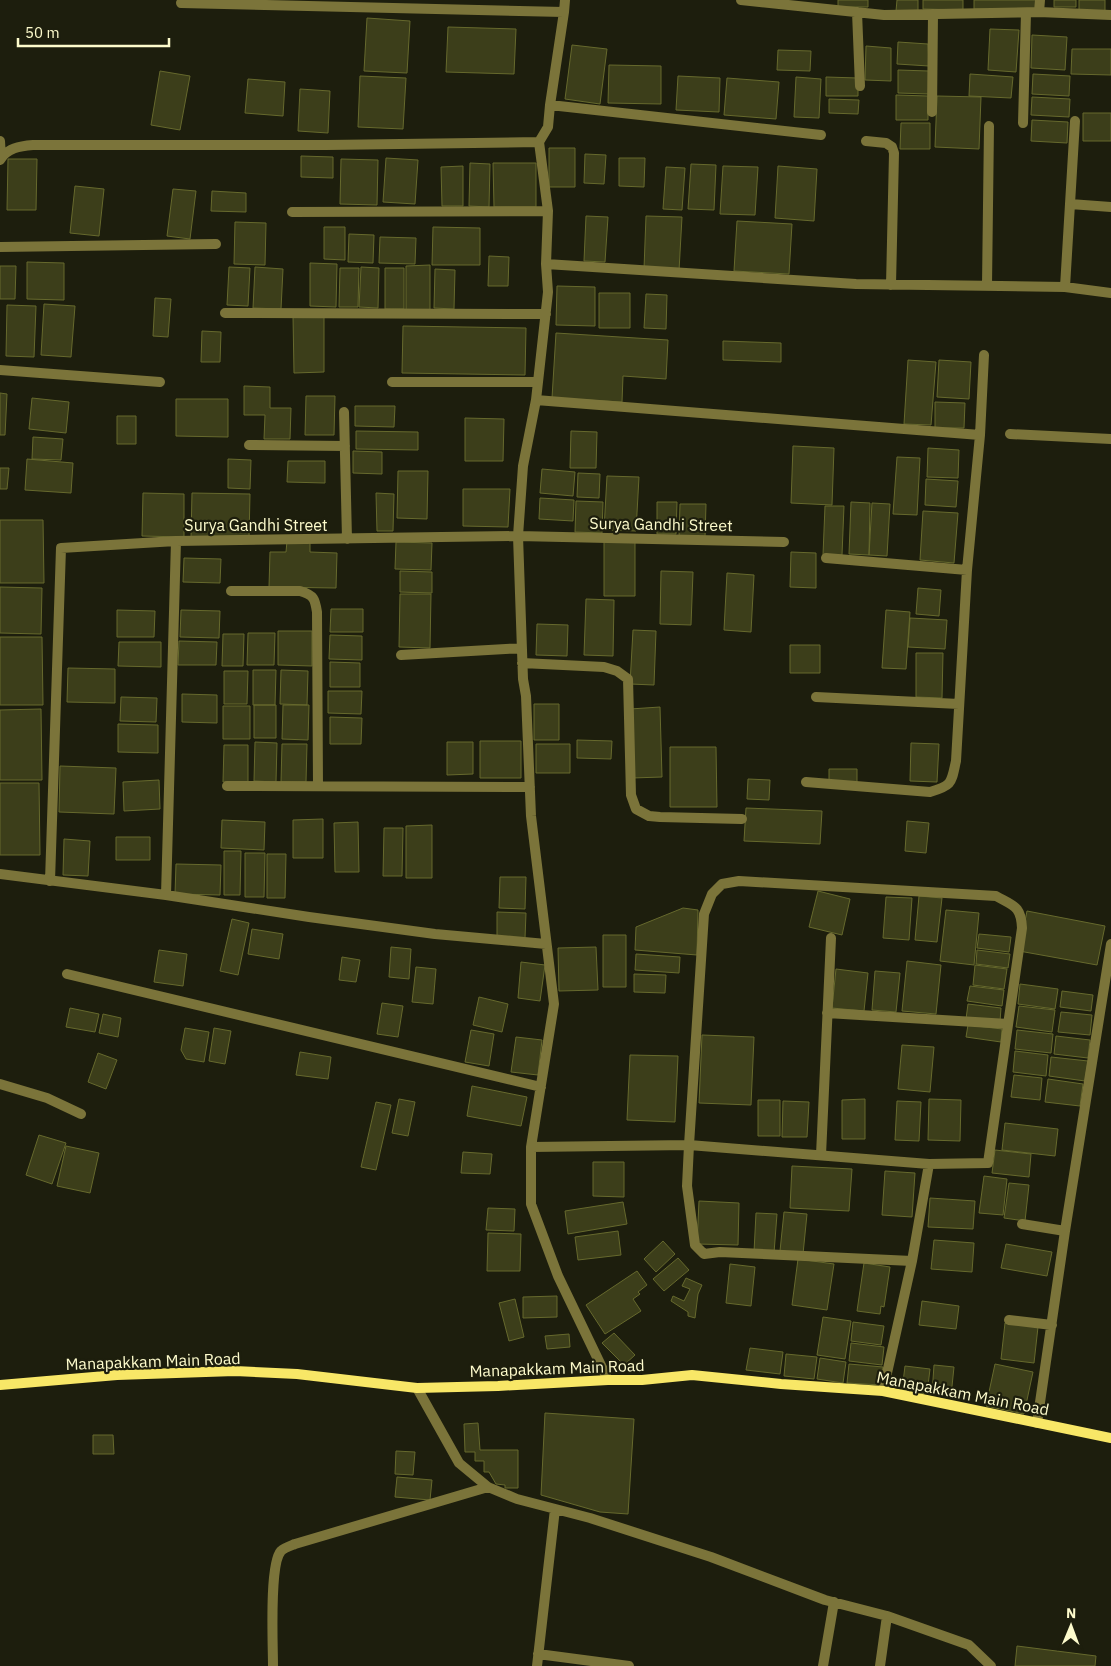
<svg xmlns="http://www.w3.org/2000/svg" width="1111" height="1666" viewBox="0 0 1111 1666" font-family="'IBM Plex Sans',sans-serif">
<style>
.building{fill:#3c3e1a;stroke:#66692d}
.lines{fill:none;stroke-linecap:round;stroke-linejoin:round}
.minor{stroke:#7b743a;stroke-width:10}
.secondary{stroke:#f8e767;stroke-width:10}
.labels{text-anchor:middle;stroke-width:4.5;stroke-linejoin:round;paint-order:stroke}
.street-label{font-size:16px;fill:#fdfbcc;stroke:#1d1e0d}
</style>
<rect width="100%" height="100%" fill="#1d1e0d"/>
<path class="building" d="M838,0H868V7H838Z
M897,0H918V11H896Z
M923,0H963V10L923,9Z
M974,0H1038V10L974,9Z
M1054,0H1076V7H1054Z
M1079,0H1105V11L1079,10Z
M367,18L410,21L407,73L364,71Z
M448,27L516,29L514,74L446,72Z
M990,29L1019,30L1016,72L988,70Z
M1032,35L1067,37L1065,70L1031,68Z
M898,42L928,44L929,66L897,64Z
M572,45L607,49L600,104L565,99Z
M866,46L891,48V81L865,80Z
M1072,49H1111V75L1071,74Z
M778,50L811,51L810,71L777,70Z
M609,65L661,66V104L608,103Z
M898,70L929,71V94L898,93Z
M160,71L190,76L180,130L151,125Z
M970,74L1013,77L1011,98L969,96Z
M1033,74L1070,76L1069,96L1032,94Z
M360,76L406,78L403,129L358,127Z
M678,76L720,78L719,112L676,110Z
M796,77L821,79L819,118L794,117Z
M826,77L858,78V96H826Z
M727,78L779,82L776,119L724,115Z
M248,79L285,82L283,116L245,113Z
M300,89L330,91L328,133L298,131Z
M896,95L928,96V120H896Z
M937,96L981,97L979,149L935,147Z
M1032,97L1070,99L1069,117L1031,115Z
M829,99L859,100L858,114L829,113Z
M1083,113H1111V141H1083Z
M1032,120L1068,122L1067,143L1031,141Z
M901,123H930V149H900Z
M549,148H575V187H549Z
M585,154L606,155L604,184L584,183Z
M301,156L333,157V178L301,177Z
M386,158L418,160L415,204L383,202Z
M619,158H645L644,187L619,186Z
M8,159H37L36,210H7Z
M341,159L378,160L377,205L340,204Z
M470,163L490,164L489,207L469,206Z
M493,163H536V207H494Z
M691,164L716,165L714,210L688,209Z
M463,166V206H442L441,167Z
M723,166L758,167L755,215L720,214Z
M778,166L817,169L814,221L775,218Z
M666,167L685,168L682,210L663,209Z
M75,186L104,189L99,236L70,233Z
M173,189L196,191L190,239L167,236Z
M212,191L246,193V212L211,211Z
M586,216L608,217L605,262L584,261Z
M646,216L682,217L679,271L644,269Z
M737,221L792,224L789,274L734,271Z
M235,222L266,223L265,265L234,264Z
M324,227H345V260L324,259Z
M433,227L480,228V265H432Z
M349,234L374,235L373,263L348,262Z
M380,237L416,238L415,264L379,263Z
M489,256L509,257L508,286H488Z
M27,262L64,263V300L27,299Z
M310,263L337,264L336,307L310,306Z
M430,265V310H406V266Z
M0,266H16L15,299H0Z
M229,267L250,268L248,306L227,305Z
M255,267L283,269L281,309L253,308Z
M361,267L379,268L378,308L359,307Z
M340,268H359L358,307H339Z
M385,268H404V309H385Z
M435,269L455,270L454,309L434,308Z
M557,286L595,287V326L556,325Z
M599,293H630V328H599Z
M646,294L667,295L666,329L644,328Z
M155,298L171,299L168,337L153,336Z
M44,304L75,306L71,357L41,355Z
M7,305L36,306L34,357L6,356Z
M293,316H324V372L294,373Z
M403,326L526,328L525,375L402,373Z
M202,331L221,332L220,362H201Z
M556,333L668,340L666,379L623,376L622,402L552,398Z
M723,341L781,343V362L723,360Z
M908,360L936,362L931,425L904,424Z
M939,360L971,362L969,399L937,397Z
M244,386L270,387V408H291L290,439H264L265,415H244Z
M0,393L7,394L5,435H0Z
M306,396H335L334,435H305Z
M32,398L69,402L66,433L29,429Z
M176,399H228V437L176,436Z
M935,402L965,403L964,428H935Z
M355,406H395L394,427L355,426Z
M117,416H136V444H117Z
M465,418L504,419L503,461H465Z
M356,431L418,432V450L356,449Z
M571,431L597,432L596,468H570Z
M33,437L63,439L61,460L32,459Z
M793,446L834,448L832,505L791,503Z
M928,448L959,450L958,478L927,477Z
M353,451L382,452V474L353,473Z
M897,457L920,458L917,515L893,514Z
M27,459L73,463L71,493L25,490Z
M228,459L251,460L250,489L228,488Z
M288,461H325V483L287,482Z
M0,468H9L7,489H0Z
M542,469L575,472L573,496L540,493Z
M398,471H428L427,519L397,518Z
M578,473L600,474L599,498L577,497Z
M607,476L639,477L636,531L604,530Z
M926,479L958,481L956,507L925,505Z
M463,489H510L508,527L463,526Z
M143,493L184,494V537L142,536Z
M192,493L250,494L249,539L191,538Z
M376,493L394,494L393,531H377Z
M540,498L574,500L573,521L539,519Z
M576,501L603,502L602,533L575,532Z
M657,502H677L676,534H657Z
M851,502L870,503L869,555L849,554Z
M872,503L890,504L887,556L869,555Z
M680,504H706L705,538L679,537Z
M825,506H844L842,555H823Z
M923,511L958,513L954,563L920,560Z
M0,520H43L44,583H0Z
M604,539H635V596H604Z
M287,541H310V552L337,553L336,588L269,587L270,552H286Z
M396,542L432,543L431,570L395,569Z
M791,552L816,553V588L790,587Z
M184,558L221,559L220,583L183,582Z
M400,571L432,572V593L400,592Z
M661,571L693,572L691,625L660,624Z
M727,573L754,575L751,632L724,630Z
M0,587L42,588L41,634L0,633Z
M918,588L941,590L939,616L916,614Z
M400,594H431L430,648L399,647Z
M586,599L614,600L613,656L584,655Z
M331,609H363V632H330Z
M117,610L155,611L154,637H117Z
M181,610L220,611L219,638L180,637Z
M886,610L910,612L906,669L882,668Z
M910,618L947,620L945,649L908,647Z
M537,624L568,625L567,656L536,655Z
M633,630L656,631L654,685L630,684Z
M278,631H312V666L278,665Z
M248,633H275L274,665H247Z
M223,634H244L243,666H222Z
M330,635L362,636V660L329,659Z
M0,637H42L43,705H0Z
M179,641L217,642L216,665H178Z
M119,642H161V667L118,666Z
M790,645H820V673H790Z
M916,653H943L942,698L916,697Z
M330,662L360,663V687H330Z
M68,668L115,669V703L67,702Z
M253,670H276L275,705H253Z
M281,670L308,671L307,705L280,704Z
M224,671H248L247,704H224Z
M328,691H362L361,714L328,713Z
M182,694L217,695V723L182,722Z
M121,697L157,698L156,722L120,721Z
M534,704H559V740H534Z
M254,705H276V738H254Z
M283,705H309L308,740L282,739Z
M223,706H250V739H223Z
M660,707L662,777L632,778L630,709Z
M41,709L42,780H0V710Z
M330,717L362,718L361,744H330Z
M118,724L158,725V753L118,752Z
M577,740L612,741L611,759L577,758Z
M480,741H521V778H480Z
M255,742L277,743L276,782L254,781Z
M447,742H473V774L447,775Z
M911,743L939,744L937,782L910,781Z
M282,744H307L306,782H281Z
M536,744H570V773H536Z
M224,745H248V782H223Z
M670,747H716L717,807H670Z
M60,766L116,768L114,814L59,812Z
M829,769H857V783L829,782Z
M748,779L770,780L769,800L747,799Z
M159,780L160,809L124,811L123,782Z
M0,783H39L40,855H0Z
M746,808L822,811L820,844L744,841Z
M323,819V858H293V820Z
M222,820L265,822L264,850L221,848Z
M907,821L929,823L926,853L905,851Z
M358,822L359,872H335L334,823Z
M432,825V878H406V826Z
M384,828H403L402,876H383Z
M116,837H150V860H116Z
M64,839L90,841L88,876L63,875Z
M224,851H241L240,895H224Z
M245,853H265L264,897H245Z
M267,854H286L285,898H267Z
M176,864L221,865L220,895L175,894Z
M500,877H526L525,909L499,908Z
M818,891L850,899L842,935L809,927Z
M919,896L942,898L937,942L915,940Z
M886,897L912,898L909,940L883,938Z
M683,908L698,910L697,955L635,950L636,927Z
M946,910L979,913L974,965L940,961Z
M1027,911L1105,926L1097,965L1019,951Z
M497,912L526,913L525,938H497Z
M232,919L249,923L238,975L220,971Z
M252,929L283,934L279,959L248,954Z
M979,934L1011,937L1009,952L977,948Z
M603,935H626V987H603Z
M391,947L411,949L409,979L389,977Z
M596,947L598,990L559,991L558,948Z
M159,950L187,954L183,986L154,982Z
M977,950L1010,954L1008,968L976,964Z
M636,954L680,957L679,973L635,970Z
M342,957L360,960L356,982L339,980Z
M907,961L941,965L936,1014L902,1011Z
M521,962L545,965L540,1001L518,998Z
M975,965L1007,969L1004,989L973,985Z
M416,967L436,969L433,1004L412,1002Z
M836,969L868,973L864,1011L832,1008Z
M875,971L900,973L896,1012L872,1010Z
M634,974L666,975L665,993L634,992Z
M1020,984L1058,989L1055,1009L1018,1004Z
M970,986L1004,990L1002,1006L967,1001Z
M1062,991L1093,995L1091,1011L1060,1007Z
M479,997L508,1004L502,1032L473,1025Z
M382,1003L403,1006L398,1037L377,1034Z
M968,1004L1001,1008L1000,1022L966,1019Z
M1019,1006L1055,1010L1052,1032L1016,1027Z
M70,1008L99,1014L95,1032L66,1027Z
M1061,1012L1092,1015L1090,1035L1058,1032Z
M103,1014L121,1018L118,1037L99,1033Z
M968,1025L1002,1029L1001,1042L966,1037Z
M185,1028L209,1032L204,1062L186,1059L181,1050Z
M214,1028L231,1031L225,1064L209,1061Z
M471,1030L494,1034L489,1066L465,1062Z
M1017,1030L1053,1034L1051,1053L1015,1049Z
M702,1035L754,1037L751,1105L699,1103Z
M1056,1036L1090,1040L1088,1058L1054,1054Z
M516,1037L542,1040L538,1075L511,1072Z
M902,1045L934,1047L930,1092L898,1089Z
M1015,1051L1048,1055L1046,1076L1013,1072Z
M300,1052L331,1057L328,1079L296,1075Z
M98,1053L117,1060L106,1089L88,1082Z
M630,1055L678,1056L675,1122L627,1120Z
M1051,1057L1088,1061L1085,1081L1049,1076Z
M1014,1075L1042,1078L1040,1100L1011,1097Z
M1048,1079L1083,1084L1080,1106L1045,1102Z
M472,1086L527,1097L521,1126L467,1116Z
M399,1099L415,1102L408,1136L392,1133Z
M865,1099V1139H842V1100Z
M929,1099L961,1100L960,1141L928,1140Z
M758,1100H780V1136H758Z
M783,1101L809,1102L807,1137H782Z
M897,1101L921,1102L919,1141L895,1140Z
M376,1102L391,1105L376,1170L361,1167Z
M1005,1123L1058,1129L1055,1156L1002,1150Z
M39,1135L66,1143L52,1184L26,1175Z
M66,1146L99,1153L90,1193L57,1186Z
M995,1150L1031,1154L1029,1177L992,1173Z
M463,1152L492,1154L490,1174L461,1173Z
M593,1162H624V1197L593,1196Z
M792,1166L852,1169L849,1211L790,1208Z
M885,1171L915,1173L912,1217L882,1215Z
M984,1176L1007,1179L1003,1215L979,1213Z
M1009,1183L1029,1185L1025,1221L1004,1218Z
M930,1198L975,1201L973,1229L928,1227Z
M699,1201L739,1203L738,1245L697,1244Z
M623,1202L627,1224L568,1234L565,1211Z
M488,1208L515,1209L514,1231L486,1230Z
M784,1212L807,1214L803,1254L780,1251Z
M756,1213L777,1214L774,1253L754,1252Z
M618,1231L621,1255L578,1260L575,1237Z
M488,1233L521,1234L520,1271H487Z
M934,1240L974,1243L972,1272L931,1269Z
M663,1241L675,1254L656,1272L644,1259Z
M1006,1244L1052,1252L1047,1276L1001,1268Z
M678,1258L689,1270L664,1291L653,1279Z
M798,1259L834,1264L827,1310L792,1305Z
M864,1263L890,1267L884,1307L881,1306L880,1314L857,1311Z
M730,1264L755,1267L751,1306L726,1303Z
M637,1271L647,1285L638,1292L640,1294L633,1299L641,1311L605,1334L586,1305Z
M686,1278L702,1285L698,1294L695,1318L688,1316V1312L671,1301L673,1296L684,1301L690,1289L682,1286Z
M557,1296V1317L523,1318V1297Z
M515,1299L524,1337L509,1341L499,1303Z
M922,1301L959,1306L956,1329L919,1325Z
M823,1317L851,1321L845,1359L817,1355Z
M853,1322L884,1326L881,1345L851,1341Z
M1005,1323L1038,1327L1034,1363L1001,1359Z
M614,1333L635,1355L624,1365L602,1343Z
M569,1334L570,1347L547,1349L545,1336Z
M851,1343L884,1347L882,1365L849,1361Z
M750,1348L783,1352L780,1374L746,1370Z
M786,1354L817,1357L814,1379L784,1376Z
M820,1358L846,1362L843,1383L817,1379Z
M849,1364L883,1367L881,1385L847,1383Z
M995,1364L1033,1372L1024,1414L986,1406Z
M934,1365L954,1367L951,1396L932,1394Z
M905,1366L930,1369L927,1394L902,1390Z
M545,1413L634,1419L628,1514L600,1512L541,1495Z
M478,1423L480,1450H518V1488H505V1485L496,1484L489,1472H484V1461H475V1452H465L464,1424Z
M93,1435H113L114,1454H93Z
M396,1451L415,1452L413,1475L395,1474Z
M397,1477L432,1480L430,1500L395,1497Z
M1017,1646L1096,1656L1095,1666H1015Z"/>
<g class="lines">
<path class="minor" d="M741,0L884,15L1039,12
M1040,0L1039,12L1111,15
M181,3L564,12L550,105L548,127L539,142
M564,12L565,0
M857,12L860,86
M550,105L821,135
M932,112L933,14
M1023,123L1026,13
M0,141L1,157
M866,141L886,143L892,147L894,153L891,285
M0,160C7,148 20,146 33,145H327L539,142L548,211L546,264L548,292L536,400
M1070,204L1111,207
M292,212L548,211
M0,247L216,244
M546,264L856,284L1065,287L1111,293
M987,286L989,126
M1065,287L1075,121
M225,313L546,314
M0,370L160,382
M392,382H538
M344,412L347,539
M1010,434L1111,439
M249,445L345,446
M826,558L967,570L980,435L984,355
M231,591H300C314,595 315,599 317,612L318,786
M401,655L522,648
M522,663L604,667L617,671L628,679L631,795L636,809L649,816L660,817L742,819
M816,697L959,704
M806,782L930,792C953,785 951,783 956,761L967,570
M227,786L530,787
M0,874L166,895L309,917L435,934L546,944
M50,881L61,548L176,541L518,536L784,542
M166,895L176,541
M67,974L541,1087
M827,1013L1008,1024
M0,1084L47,1098L81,1114
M531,1147L554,1004L531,816L526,696L523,679L518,536L523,466L536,400L980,435
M821,1155L831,938
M1022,1224L1065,1231
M1009,1320L1052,1325
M608,1380L558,1276L531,1204V1147L689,1145L704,914L712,894L722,884L739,881L996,896C1014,906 1021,906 1022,928L988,1163L929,1164
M417,1388L459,1463L488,1487L517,1499L590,1518L711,1557L825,1600L887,1616L969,1645L991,1666
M883,1391L912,1261L929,1164L689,1145L687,1186L695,1245L704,1254L720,1252L912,1261
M1037,1423L1065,1231L1111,944
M538,1654L629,1666
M273,1666C273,1645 269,1564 281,1551C284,1548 290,1546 295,1544L488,1487
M537,1666L555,1509
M823,1666L834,1602
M880,1666L887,1616"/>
<path class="secondary" d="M0,1385L117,1375L235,1371L297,1374L417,1388L498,1386L608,1380H642L692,1375L781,1384L883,1391L1111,1438"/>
</g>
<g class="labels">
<g class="street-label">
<text transform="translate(661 524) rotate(1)" y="6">Surya Gandhi Street</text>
<text x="256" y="531">Surya Gandhi Street</text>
<text transform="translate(153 1361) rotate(-2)" y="6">Manapakkam Main Road</text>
<text transform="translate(557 1368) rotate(-2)" y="6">Manapakkam Main Road</text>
<text transform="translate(963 1393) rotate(11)" y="6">Manapakkam Main Road</text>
</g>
</g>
<g transform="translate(1071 1626) rotate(1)" stroke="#1d1e0d" stroke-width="4" paint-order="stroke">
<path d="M0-4L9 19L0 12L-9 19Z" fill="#fdfbcc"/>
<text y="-8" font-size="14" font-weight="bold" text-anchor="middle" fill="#fdfbcc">N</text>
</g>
<path d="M18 38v8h151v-8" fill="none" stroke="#fdfbcc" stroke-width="2.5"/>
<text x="25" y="38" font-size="15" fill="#fdfbcc" stroke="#1d1e0d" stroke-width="4" paint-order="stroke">50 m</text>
</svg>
